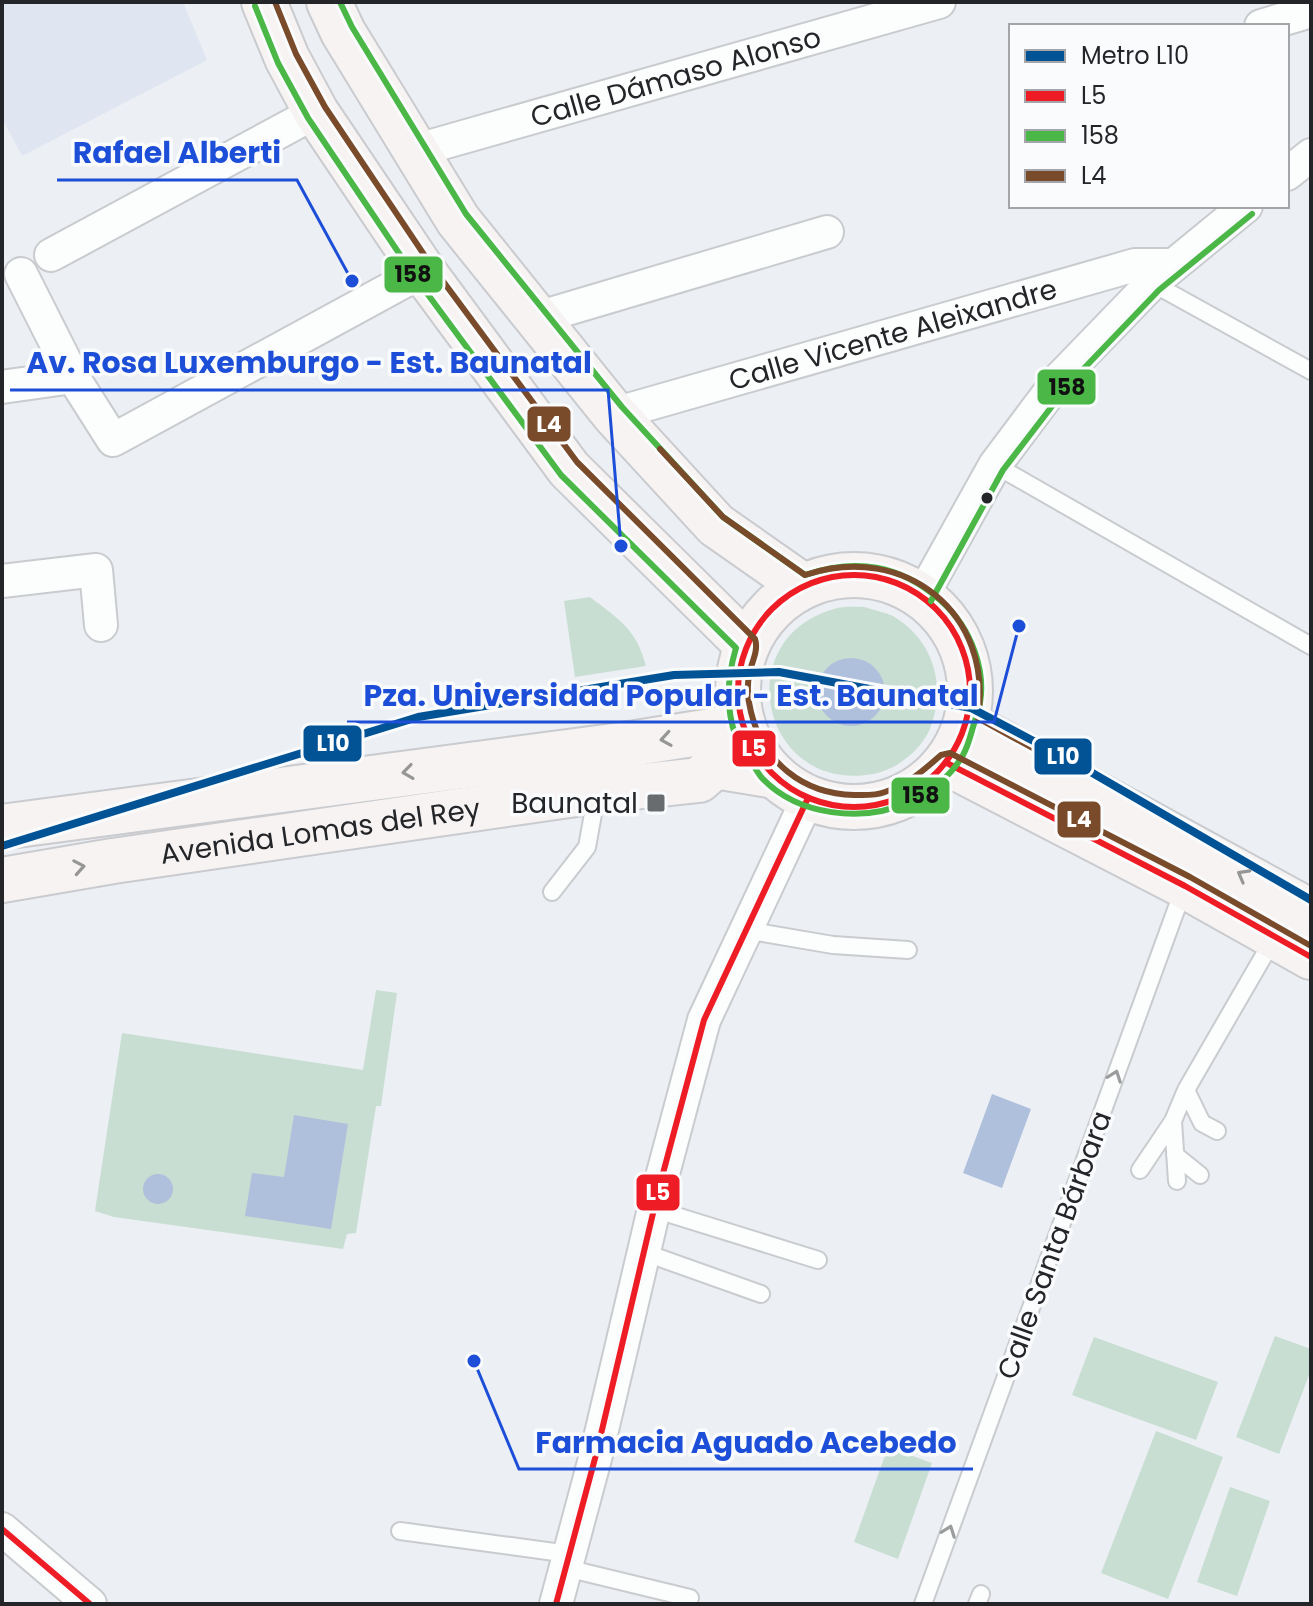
<svg xmlns="http://www.w3.org/2000/svg" width="1313" height="1606" viewBox="0 0 1313 1606" font-family="Poppins,sans-serif">
<style>
.built{fill:#dfe5f1}
.green{fill:#c8ded2}
.water{fill:#afc0dc}
.lines{fill:none;stroke-linecap:round;stroke-linejoin:round}
.lane-casing{stroke:#c9cbcf;stroke-width:20}
.street-casing{stroke:#c9cbcf;stroke-width:36}
.secondary-casing{stroke:#c9cbcf;stroke-width:48}
.lane{stroke:#fcfdfd;stroke-width:16}
.street{stroke:#fcfdfd;stroke-width:32}
.secondary{stroke:#f6f3f2;stroke-width:44}
.bus-1-casing{stroke:#fafbfd;stroke-width:12}
.bus-2-casing{stroke:#fafbfd;stroke-width:12}
.bus-3-casing{stroke:#fafbfd;stroke-width:12}
.bus-1{stroke:#ee1c25;stroke-width:6}
.bus-2{stroke:#4ab747;stroke-width:6}
.bus-3{stroke:#7a4b2a;stroke-width:6}
.metro-1-casing{stroke:#fafbfd;stroke-width:14}
.metro-1{stroke:#015396;stroke-width:8}
.oneway{stroke:#979697}
.oneway2{stroke:#9a9c9d}
.bus-dot{fill:#232528;stroke:#fafbfd;stroke-width:3}
.poi-dot{fill:#696c6f;stroke:#fafbfd;stroke-width:3}
.labels{text-anchor:middle;stroke-width:7;stroke-linejoin:round;paint-order:stroke}
.street-label{font-size:28px;fill:#232528;stroke:#fafbfd}
.poi-label{font-size:28px;fill:#232528;stroke:#fafbfd;text-anchor:end}
.leader{fill:none;stroke:#1d4ed8;stroke-width:3}
.callout-dot{fill:#1d4ed8;stroke:#fafbfd;stroke-width:3}
.callout-label{font-size:30px;text-anchor:middle;font-weight:bold;fill:#1d4ed8;stroke:#fafbfd;stroke-width:7;stroke-linejoin:round;paint-order:stroke}
.line-badge{stroke:#fafbfd;stroke-width:3}
.badge-label{font-size:22px;text-anchor:middle;font-weight:bold;fill:#fff}
.pale-badge-label{font-size:22px;text-anchor:middle;font-weight:bold;fill:#111}
</style>
<rect width="100%" height="100%" fill="#eceff4"/>
<path class="built" d="M2,2H183L207,60L22,156L2,118Z"/>
<path class="green" d="M590,597C620,620 636,629 646,666L575,677L564,601Z
M864,607C873,610 884,612 893,616C935,641 947,688 929,731C919,752 895,770 873,774C762,794 727,639 834,609C843,606 854,607 864,607Z
M376,990L397,993L381,1106H376L356,1233L347,1234L343,1249L114,1217L95,1211L122,1033L363,1070Z
M1275,1336L1311,1349V1370L1279,1454L1236,1437Z
M1094,1337L1218,1382L1196,1440L1072,1395Z
M1156,1431L1223,1457L1168,1599L1101,1573Z
M888,1447L932,1463L898,1559L854,1542Z
M1230,1487L1270,1501L1237,1596L1197,1582Z"/>
<path class="water" d="M817 692a34 34 0 1 1 68 0a34 34 0 1 1-68 0Z
M992,1094L1031,1109L1002,1188L963,1173Z
M294,1115L348,1124L331,1229L245,1216L252,1173L284,1177Z
M143 1189a15 15 0 1 1 30 0a15 15 0 1 1-30 0Z"/>
<g class="lines">
<defs>
<path id="lane" d="M1152,283L1311,371
M995,465L1311,646
M552,892L587,847L597,792
M745,930L833,945L908,950
M1173,1121L1177,1181
M1217,1131L1202,1123L1186,1090L1274,938
M1175,1155L1200,1175
M1140,1170L1173,1121L1186,1090
M654,1209L818,1260
M643,1252L761,1294
M400,1531L569,1554
M566,1568L690,1598
M923,1604L1184,888
M977,1604L981,1594"/>
<g id="street">
<path d="M1261,26L1311,11"/>
<path id="s1" d="M414,151L939,2"/>
<path d="M1287,174L1311,155"/>
<path d="M51,255L316,112"/>
<path d="M21,274L73,377L113,440L423,271"/>
<path d="M537,318L827,232"/>
<path d="M2,387L73,377"/>
<path id="s2" d="M614,414L1135,265H1171"/>
<path d="M2,581L96,570L101,625"/>
<path d="M922,596L995,465L1061,377L1152,283L1246,206"/>
<path d="M2,1529L90,1604"/>
<path d="M556,1604L597,1451L658,1192L704,1020L808,798"/>
</g>
<g id="secondary">
<path d="M264,2L287,58L316,112L423,271L569,469L747,645"/>
<path d="M329,2L343,32L458,220L614,414L716,525L803,586"/>
<circle cx="854" cy="691" r="116"/>
<path d="M967,724L1311,912"/>
<path d="M947,763L1185,886L1311,957"/>
<path d="M2,827L636,743L743,726"/>
<path id="s3" d="M2,880L113,861L597,791L699,780L715,766L775,776"/>
</g>
</defs>
<use href="#lane" class="lane-casing"/>
<use href="#street" class="street-casing"/>
<use href="#secondary" class="secondary-casing"/>
<use href="#lane" class="lane"/>
<use href="#street" class="street"/>
<use href="#secondary" class="secondary"/>
<defs>
<path id="bus-1" d="M738 691a116 116 0 1 1 232 0a116 116 0 1 1-232 0Z
M947,763L1185,886L1311,957
M2,1529L90,1604
M556,1604L597,1451L658,1192L704,1020L808,798"/>
<path id="bus-2" d="M255,6L278,63L308,118L415,277L561,475L736,648C727,678 725,707 736,737C738,745 745,751 749,758C753,764 757,772 762,778C798,816 863,823 909,802C930,792 951,776 963,755C970,743 972,727 977,715C990,674 971,627 940,600C899,564 856,558 805,575L723,517L622,407L466,214L352,27L340,2
M931,601L1003,470L1069,384L1159,290L1252,214"/>
<path id="bus-3" d="M275,2L296,54L325,107L431,265L577,462L755,639C759,651 751,663 749,675C747,687 748,701 751,712C763,762 803,794 854,795C864,795 875,796 885,792C907,785 924,770 941,755L950,753L1190,877L1311,946
M660,449L723,517L805,575C905,542 994,613 978,718L1069,768"/>
</defs>
<use href="#bus-1" class="bus-1-casing"/>
<use href="#bus-2" class="bus-2-casing"/>
<use href="#bus-3" class="bus-3-casing"/>
<use href="#bus-1" class="bus-1"/>
<use href="#bus-2" class="bus-2"/>
<use href="#bus-3" class="bus-3"/>
<defs>
<path id="metro-1" d="M2,846L418,717L674,675L779,672L971,708L1077,764L1311,900"/>
</defs>
<use href="#metro-1" class="metro-1-casing"/>
<use href="#metro-1" class="metro-1"/>
</g>
<defs><path id="oneway-chevron" d="M-2-3.5L2.5 0L-2 3.5" fill="none" stroke-width="1.6" stroke-linecap="round" stroke-linejoin="round" transform="scale(2)"/></defs>
<g class="oneway">
<use href="#oneway-chevron" transform="translate(666 739) rotate(171)"/>
<use href="#oneway-chevron" transform="translate(408 772) rotate(172)"/>
<use href="#oneway-chevron" transform="translate(79 867) rotate(-10)"/>
<use href="#oneway-chevron" transform="translate(1243 875) rotate(-151)"/>
</g>
<g class="oneway2">
<use href="#oneway-chevron" transform="translate(1115 1076) rotate(-70)"/>
<use href="#oneway-chevron" transform="translate(949 1531) rotate(-70)"/>
</g>
<circle class="bus-dot" cx="987" cy="498" r="7"/>
<rect class="poi-dot" x="646" y="793" width="20" height="20" rx="4"/>
<g class="labels">
<g class="street-label">
<text dy="10" stroke="none"><textPath href="#s1" startOffset="272">Calle Dámaso Alonso</textPath></text>
<text dy="10" stroke="none"><textPath href="#s2" startOffset="290">Calle Vicente Aleixandre</textPath></text>
<text dy="10" stroke="none"><textPath href="#s3" startOffset="322">Avenida Lomas del Rey</textPath></text>
<text transform="translate(1054 1245) rotate(-70)" y="10">Calle Santa Bárbara</text>
</g>
<g class="poi-label">
<text x="638" y="813">Baunatal</text>
</g>
</g>
<path class="leader" d="M352 281L297 180H57M621 546L608 390H10M1019 626L994 722H347M474 1361L519 1469H973"/>
<g class="callout-dot">
<circle cx="352" cy="281" r="8"/>
<circle cx="621" cy="546" r="8"/>
<circle cx="1019" cy="626" r="8"/>
<circle cx="474" cy="1361" r="8"/>
</g>
<g class="callout-label">
<text x="177" y="163">Rafael Alberti</text>
<text x="309" y="373">Av. Rosa Luxemburgo - Est. Baunatal</text>
<text x="671" y="706">Pza. Universidad Popular - Est. Baunatal</text>
<text x="746" y="1453">Farmacia Aguado Acebedo</text>
</g>
<g class="line-badge">
<rect x="383" y="255" width="61" height="39" rx="8" fill="#4ab747"/>
<rect x="1036" y="368" width="61" height="38" rx="8" fill="#4ab747"/>
<rect x="526" y="405" width="46" height="38" rx="8" fill="#7a4b2a"/>
<rect x="302" y="724" width="61" height="39" rx="8" fill="#015396"/>
<rect x="731" y="729" width="46" height="39" rx="8" fill="#ee1c25"/>
<rect x="1033" y="737" width="60" height="39" rx="8" fill="#015396"/>
<rect x="890" y="776" width="61" height="39" rx="8" fill="#4ab747"/>
<rect x="1056" y="800" width="46" height="39" rx="8" fill="#7a4b2a"/>
<rect x="635" y="1173" width="46" height="39" rx="8" fill="#ee1c25"/>
</g>
<g class="badge-label">
<text x="549" y="432">L4</text>
<text x="333" y="751">L10</text>
<text x="754" y="756">L5</text>
<text x="1063" y="764">L10</text>
<text x="1079" y="827">L4</text>
<text x="658" y="1200">L5</text>
</g>
<g class="pale-badge-label">
<text x="413" y="282">158</text>
<text x="1067" y="395">158</text>
<text x="921" y="803">158</text>
</g>
<rect width="1313" height="1606" fill="none" stroke="#232528" stroke-width="8"/>
<rect x="1009" y="24" width="280" height="184" fill="#fafbfd" stroke="#a4a5a8" stroke-width="2"/>
<rect x="1025" y="50" width="40" height="12" fill="#015396" stroke="#a4a5a8" stroke-width="2"/>
<text x="1081" y="64" font-size="24" fill="#232528">Metro L10</text>
<rect x="1025" y="90" width="40" height="12" fill="#ee1c25" stroke="#a4a5a8" stroke-width="2"/>
<text x="1081" y="104" font-size="24" fill="#232528">L5</text>
<rect x="1025" y="130" width="40" height="12" fill="#4ab747" stroke="#a4a5a8" stroke-width="2"/>
<text x="1081" y="144" font-size="24" fill="#232528">158</text>
<rect x="1025" y="170" width="40" height="12" fill="#7a4b2a" stroke="#a4a5a8" stroke-width="2"/>
<text x="1081" y="184" font-size="24" fill="#232528">L4</text>
</svg>
